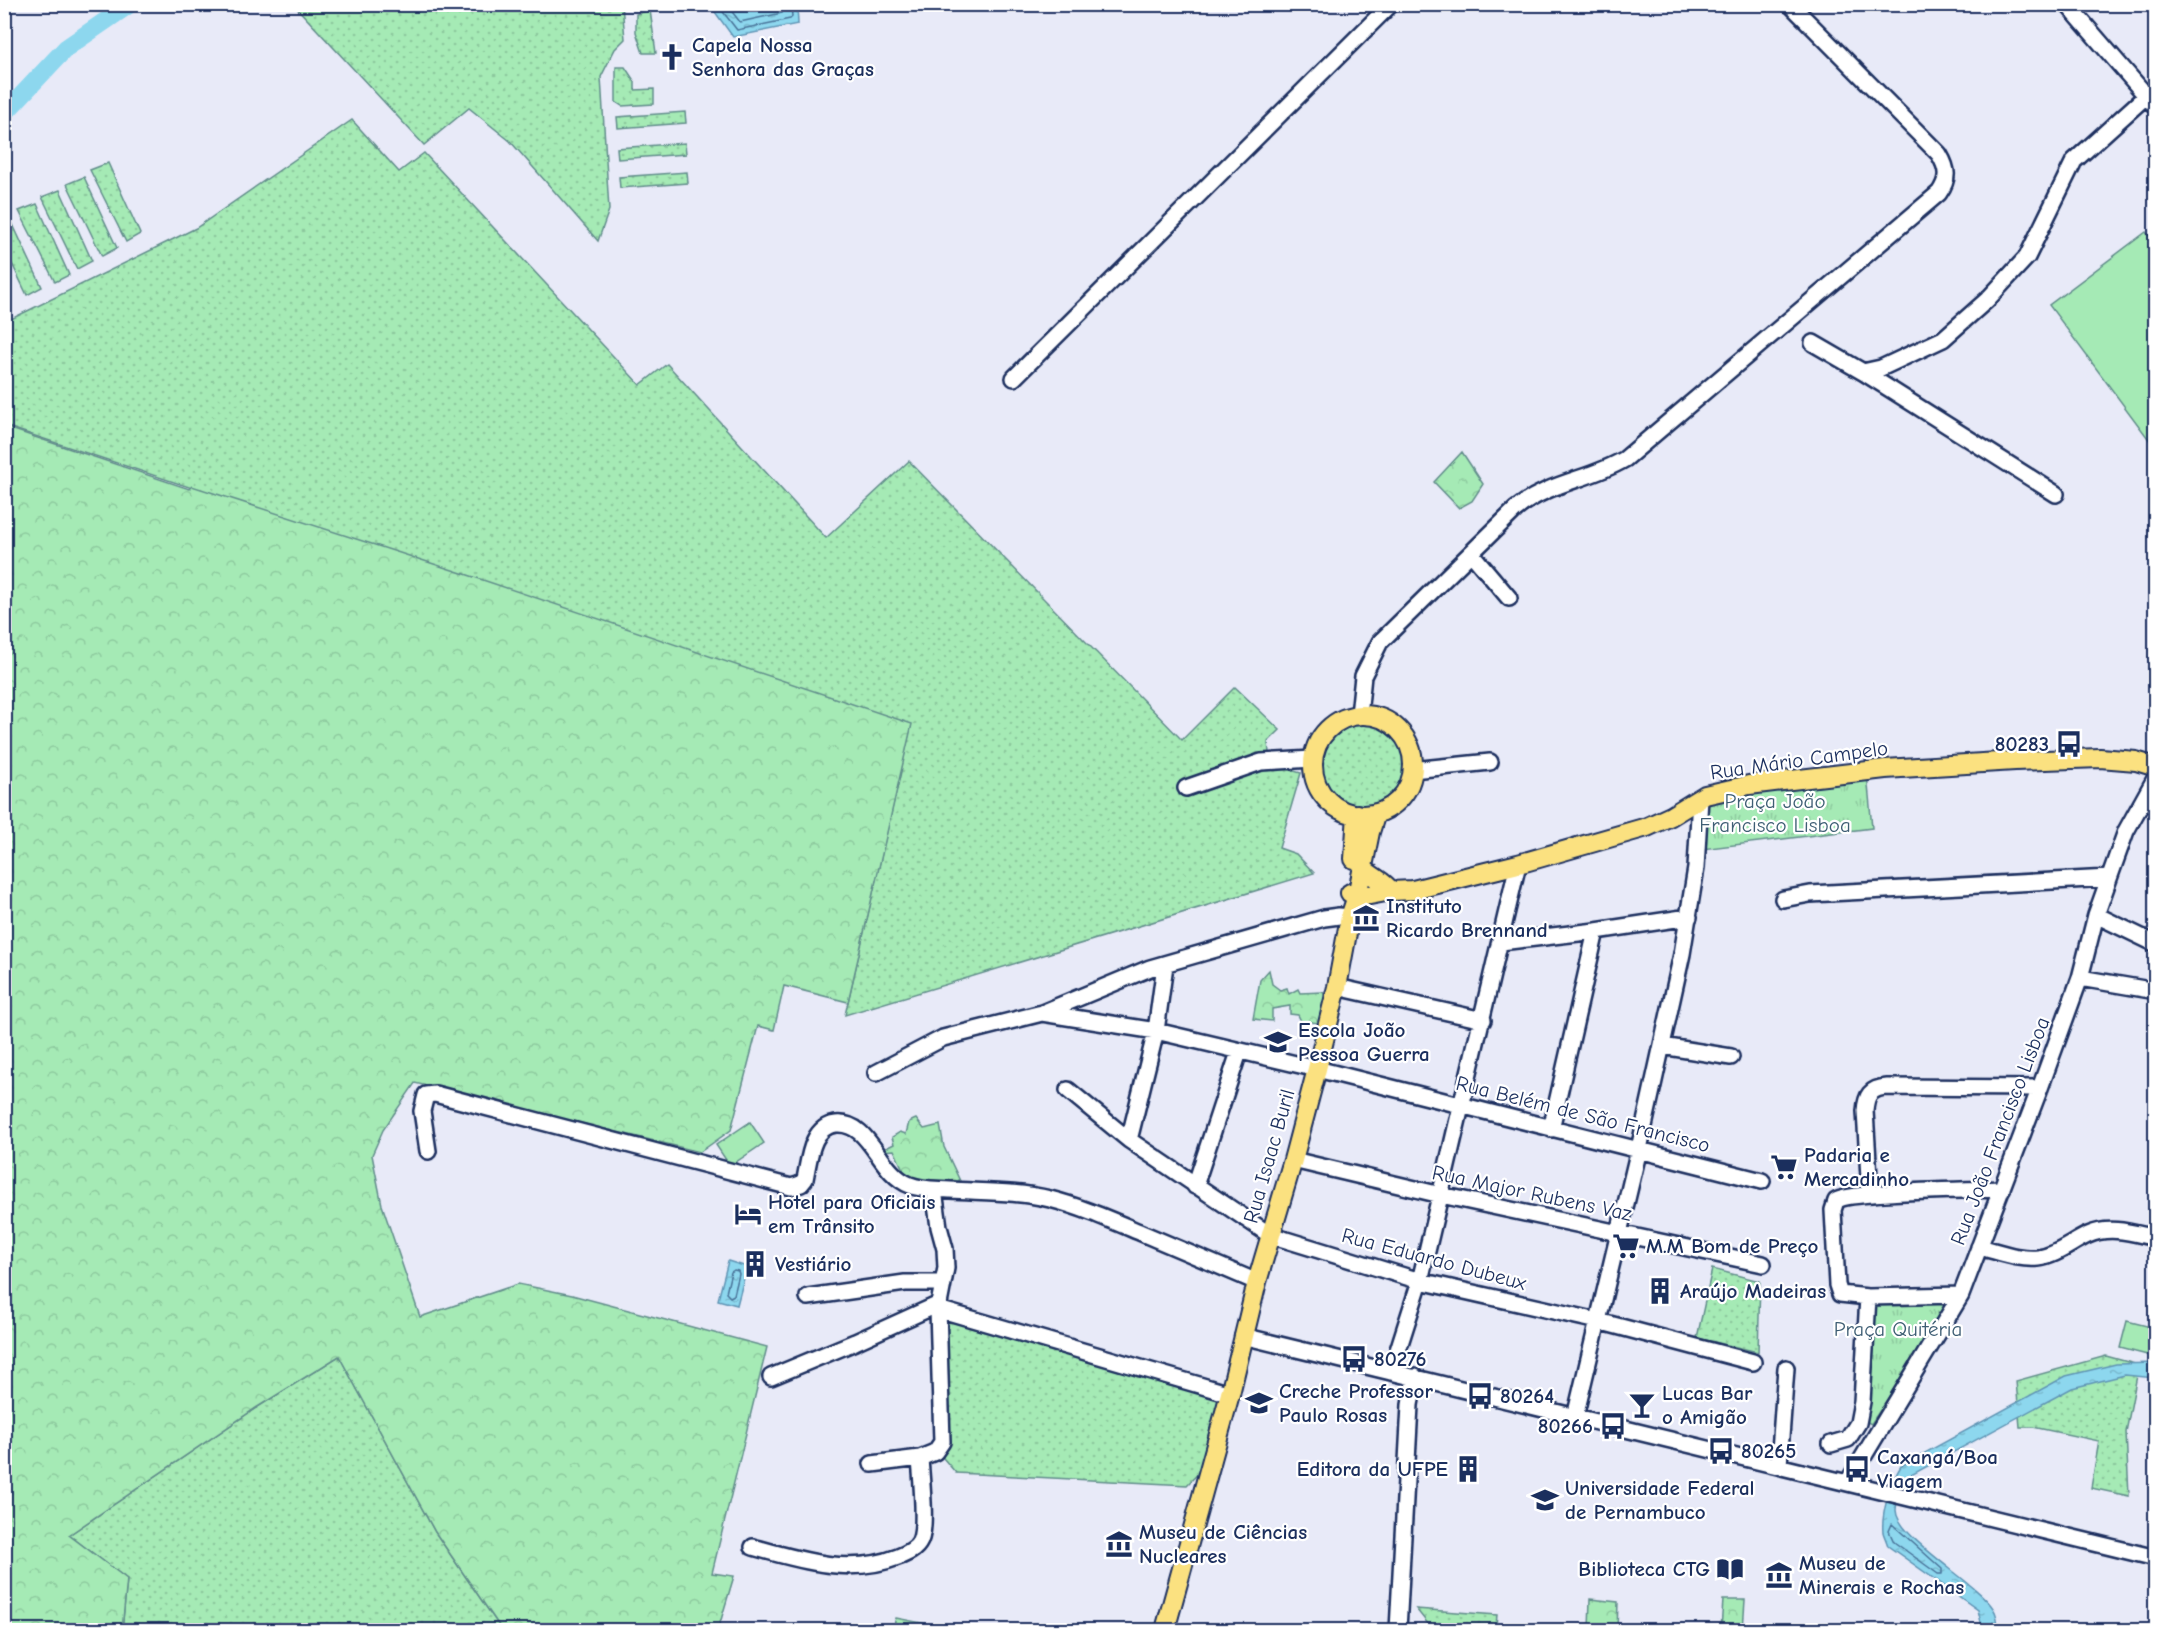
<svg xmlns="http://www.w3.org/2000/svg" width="2160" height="1635" viewBox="0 0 2160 1635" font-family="'Comic Neue',sans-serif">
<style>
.grass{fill:url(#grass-dots);stroke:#608c8a;stroke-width:1.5}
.forest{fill:url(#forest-crowns);stroke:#608c8a;stroke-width:1.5}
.park{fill:url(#park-tufts);stroke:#608c8a;stroke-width:1.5}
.pitch{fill:#a5eab5;stroke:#608c8a;stroke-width:1.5}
.water{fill:url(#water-ripples);stroke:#5f94b4;stroke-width:1.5}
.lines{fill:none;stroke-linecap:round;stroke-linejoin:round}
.shore{stroke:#497298;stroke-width:1.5}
.river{stroke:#8dd7ee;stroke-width:18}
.minor-casing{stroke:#1b2f5e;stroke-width:20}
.major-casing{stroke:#1b2f5e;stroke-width:22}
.minor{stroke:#fff;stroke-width:15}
.major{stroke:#fbe180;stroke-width:18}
.labels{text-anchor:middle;stroke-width:4.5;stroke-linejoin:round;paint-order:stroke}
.poi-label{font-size:21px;font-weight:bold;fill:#1b2f5e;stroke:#fff;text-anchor:start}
.street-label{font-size:21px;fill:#1b2f5e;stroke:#fff}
.park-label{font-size:21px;fill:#3e5e74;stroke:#fff}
</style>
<defs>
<pattern id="grass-dots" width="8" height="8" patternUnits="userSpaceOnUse" patternTransform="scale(1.5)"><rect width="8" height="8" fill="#a5eab5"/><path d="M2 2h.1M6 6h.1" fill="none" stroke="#8dc99e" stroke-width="1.8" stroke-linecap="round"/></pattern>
<pattern id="forest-crowns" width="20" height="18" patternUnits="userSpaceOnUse" patternTransform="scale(1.5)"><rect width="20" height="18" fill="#a5eab5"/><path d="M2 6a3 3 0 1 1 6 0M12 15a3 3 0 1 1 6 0" fill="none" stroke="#8dc99e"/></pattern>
<pattern id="park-tufts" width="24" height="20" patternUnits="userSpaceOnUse" patternTransform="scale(1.5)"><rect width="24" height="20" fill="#a5eab5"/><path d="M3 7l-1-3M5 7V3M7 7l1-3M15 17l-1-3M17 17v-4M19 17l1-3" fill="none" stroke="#8dc99e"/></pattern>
<pattern id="water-ripples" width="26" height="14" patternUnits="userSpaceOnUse" patternTransform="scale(1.5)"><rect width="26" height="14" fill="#8dd7ee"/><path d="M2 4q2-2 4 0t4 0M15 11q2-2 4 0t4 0" fill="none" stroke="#79b9ce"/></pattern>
</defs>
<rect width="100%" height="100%" fill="#e8eaf8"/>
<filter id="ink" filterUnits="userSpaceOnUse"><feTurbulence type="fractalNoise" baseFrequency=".0167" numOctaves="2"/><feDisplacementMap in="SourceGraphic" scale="12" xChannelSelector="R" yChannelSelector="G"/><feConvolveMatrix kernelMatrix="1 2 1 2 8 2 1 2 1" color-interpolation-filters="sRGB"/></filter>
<g filter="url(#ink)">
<path class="grass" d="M294,5H622L625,39L615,49L601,77L609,210L598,241L510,141L469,108L424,145Z
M650,10L656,53H643L636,32V14Z
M616,67H625L635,82V90L654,89V104L622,106L616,102Z
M685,112L686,123L618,128L617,117Z
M352,120L399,172L424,153L640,385L667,364L826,538L909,461L1182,740L1235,687L1280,730L1268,742L1270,764L1301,773L1279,848L1296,854L1314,873L845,1015L911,726L5,426V322L196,228Z
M685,143L686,154L618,159L617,148Z
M108,163L140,234L126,242L90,170Z
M687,172L688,183L620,188L619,177Z
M84,177L117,248L102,256L67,184Z
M60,190L92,261L77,269L42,197Z
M37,204L69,275L55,282L19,211Z
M9,216L42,287L27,295L5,249V218Z
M1320 765a43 43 0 1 1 86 0a43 43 0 1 1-86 0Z
M1712,1269L1760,1281L1758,1352L1697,1338Z
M949,1315L1230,1394L1211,1460L1187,1485L956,1473L937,1451L935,1326Z
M339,1356L435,1532L502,1630H122L127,1579L69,1535L256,1408Z
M2106,1356L2139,1365L2126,1432L2129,1496L2091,1488L2099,1441L2033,1427H2020L2016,1381Z
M1416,1609L1497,1615L1496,1626H1504V1630H1447L1429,1625Z"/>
<path class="forest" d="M5,427L189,489L192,486L468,575L912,724L848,1002L784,986L774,1030L758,1026L731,1130L700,1152L415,1083L383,1130L372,1155L382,1205L420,1317L518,1284L572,1295L767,1347L712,1573L734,1576L718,1630H502L435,1532L339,1356L256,1408L69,1535L127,1579L122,1630H5Z
M1462,452L1483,484L1472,501L1459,508L1434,482Z
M1269,970L1272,984L1280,990L1287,988L1289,994L1298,989L1300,993L1323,992L1325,997L1319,1023L1301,1021L1298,1015L1290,1014V1006L1272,1009V1021L1253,1019L1260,980Z
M916,1119L924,1129L940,1125L944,1147L960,1181L924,1180L906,1176L894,1150L880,1151L894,1144L892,1137L900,1132L906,1134L909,1122Z
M1590,1599L1618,1602L1617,1630H1589Z
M1723,1600H1745L1743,1630H1721Z
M896,1618L957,1630H892Z"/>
<path class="park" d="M1867,774L1872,828L1702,849L1706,799Z
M1875,1301L1948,1302L1944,1313L1871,1424L1862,1419Z"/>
<path class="pitch" d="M2146,232L2156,245V436L2150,441L2049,305Z
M750,1122L764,1143L730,1166L716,1145Z
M2127,1321L2155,1328V1357L2120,1348Z"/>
<path class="water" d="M710,5H797L798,24L733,37Z
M728,1261L747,1267L737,1305L718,1300Z
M2155,1363V1378L2125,1375L2072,1388L1911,1475C1905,1485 1896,1498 1896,1510C1896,1537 1976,1582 1993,1608C1997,1614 1998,1624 1998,1630H1983L1978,1610L1888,1546C1887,1542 1884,1536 1883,1532C1881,1513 1891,1482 1901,1466L2066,1376L2116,1364Z"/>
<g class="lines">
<path class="shore" d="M717,4L737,30L790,19L792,17L791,4
M726,4L740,22L782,13L784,4
M734,1270L738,1271L739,1274L734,1295L730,1297L726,1293L731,1272Z
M1892,1524L1942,1569V1574H1938L1894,1542L1889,1531Z"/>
<path class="river" d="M4,114L66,48L130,4"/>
<defs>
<path id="minor" d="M2067,4L2156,107
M1813,343L1863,372L2056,494
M1863,372L1881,368L1943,339L1987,300L2027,257L2074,161L2146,96
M1014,378L1391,4
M1471,553L1509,598
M1359,715L1363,676L1380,642L1516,509C1550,481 1588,481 1625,459L1939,193C1949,179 1948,169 1939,154L1790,4
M1412,770L1490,762
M1186,788L1261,762L1313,759
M1783,899L1810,894L2109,878
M2096,915L2156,944
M1501,942L1596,931L1689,917
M2080,978L2156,991
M1337,987L1483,1020
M1042,1013L1156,1031L1317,1069L1762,1181
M1662,1046L1731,1057
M876,1073L943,1038L1042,1013L1150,968L1324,918L1339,916L1350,917
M1068,1090L1129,1140L1270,1235L1420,1281L1598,1321L1753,1362
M1551,1129L1596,931
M1129,1140L1156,1031L1165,965
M428,1151L422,1111L426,1095L435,1094L791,1187L801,1184L805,1179C809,1161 811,1126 836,1124C871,1121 878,1173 910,1185C922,1190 937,1189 950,1190C983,1192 1018,1191 1050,1199C1082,1207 1113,1221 1144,1234C1181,1250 1219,1266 1257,1282
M1293,1160L1441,1195L1763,1264
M1195,1186L1239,1052
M1870,1194L1865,1111C1866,1096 1870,1088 1887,1087L2040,1088
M1979,1247C1997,1251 2018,1260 2038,1258C2056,1256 2072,1242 2088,1235C2110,1225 2133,1233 2156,1238
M1961,1295L1868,1297L1840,1294L1837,1285L1833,1210L1836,1201C1848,1191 1977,1190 2002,1189
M808,1297L905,1283H943
M938,1309L1230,1394
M1243,1336C1547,1409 1851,1485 2156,1558
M1391,1372L1420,1281L1518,864
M771,1377L855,1342L939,1304
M1575,1417L1639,1149L1682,954L1696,868L1700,798
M1831,1444L1848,1439L1858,1423L1862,1402L1868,1297
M872,1464L920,1458
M1779,1465L1786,1368
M1848,1482L1961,1295L2040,1088L2080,978L2096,915L2126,831L2156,777
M753,1547C799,1560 850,1576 898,1557C906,1554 916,1550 920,1541C927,1526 921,1477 920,1458L935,1452L942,1442L938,1309L946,1268L945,1249L939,1227L934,1190
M1398,1630L1410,1405L1415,1377"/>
<path id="major" d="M1313 765a50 50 0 1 1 100 0a50 50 0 1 1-100 0Z
M1354,859L1357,814
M1363,868C1372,877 1384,881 1391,891
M1350,893L1357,896L1370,895L1391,891L1413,890L1518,864L1647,827L1671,816L1705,795L1749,785L1885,769L2015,761L2100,758L2136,761L2156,767
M1165,1630L1230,1394L1257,1282L1293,1160L1317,1069L1337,987L1350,917L1357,896L1370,832L1376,813"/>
</defs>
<use href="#minor" class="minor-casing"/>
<use href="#major" class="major-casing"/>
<use href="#minor" class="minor"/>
<use href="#major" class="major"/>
</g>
</g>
<defs>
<symbol id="church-bare" viewBox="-9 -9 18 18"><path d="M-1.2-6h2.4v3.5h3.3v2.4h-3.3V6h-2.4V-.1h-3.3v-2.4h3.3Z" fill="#1b2f5e" stroke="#fff" stroke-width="2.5" paint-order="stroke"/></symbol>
<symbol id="bus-bare" viewBox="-9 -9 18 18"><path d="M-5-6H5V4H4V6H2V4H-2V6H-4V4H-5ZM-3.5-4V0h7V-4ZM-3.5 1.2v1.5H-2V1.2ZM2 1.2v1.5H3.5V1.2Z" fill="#1b2f5e" stroke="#fff" stroke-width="2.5" paint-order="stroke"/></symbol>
<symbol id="museum-bare" viewBox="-9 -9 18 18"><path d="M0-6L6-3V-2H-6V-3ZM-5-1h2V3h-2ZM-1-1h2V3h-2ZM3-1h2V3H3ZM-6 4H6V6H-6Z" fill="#1b2f5e" stroke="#fff" stroke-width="2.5" paint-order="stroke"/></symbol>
<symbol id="school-bare" viewBox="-9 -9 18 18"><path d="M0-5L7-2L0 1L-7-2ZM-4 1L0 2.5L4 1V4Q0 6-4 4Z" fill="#1b2f5e" stroke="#fff" stroke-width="2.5" paint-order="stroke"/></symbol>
<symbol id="supermarket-bare" viewBox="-9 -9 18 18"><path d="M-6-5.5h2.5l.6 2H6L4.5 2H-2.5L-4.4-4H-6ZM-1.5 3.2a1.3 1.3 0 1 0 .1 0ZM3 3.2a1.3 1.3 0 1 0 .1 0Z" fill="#1b2f5e" stroke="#fff" stroke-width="2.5" paint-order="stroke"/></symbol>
<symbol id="hotel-bare" viewBox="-9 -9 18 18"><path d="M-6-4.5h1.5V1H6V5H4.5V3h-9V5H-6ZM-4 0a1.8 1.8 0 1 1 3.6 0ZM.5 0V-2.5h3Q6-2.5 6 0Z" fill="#1b2f5e" stroke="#fff" stroke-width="2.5" paint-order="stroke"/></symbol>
<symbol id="building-bare" viewBox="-9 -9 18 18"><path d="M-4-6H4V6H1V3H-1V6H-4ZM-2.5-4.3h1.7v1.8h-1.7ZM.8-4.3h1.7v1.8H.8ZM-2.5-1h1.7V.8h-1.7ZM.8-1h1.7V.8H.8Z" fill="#1b2f5e" stroke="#fff" stroke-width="2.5" paint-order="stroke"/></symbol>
<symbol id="bar-bare" viewBox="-9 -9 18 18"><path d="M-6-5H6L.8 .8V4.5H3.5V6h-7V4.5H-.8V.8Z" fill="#1b2f5e" stroke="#fff" stroke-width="2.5" paint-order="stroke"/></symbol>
<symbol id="university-bare" viewBox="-9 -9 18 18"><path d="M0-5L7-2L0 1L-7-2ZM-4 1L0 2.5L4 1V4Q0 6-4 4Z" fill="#1b2f5e" stroke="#fff" stroke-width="2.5" paint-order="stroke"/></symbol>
<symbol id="library-bare" viewBox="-9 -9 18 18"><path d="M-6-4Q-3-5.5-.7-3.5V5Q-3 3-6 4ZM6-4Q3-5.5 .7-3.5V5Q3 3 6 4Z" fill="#1b2f5e" stroke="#fff" stroke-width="2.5" paint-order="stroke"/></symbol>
</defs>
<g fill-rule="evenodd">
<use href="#church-bare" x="653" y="38" width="38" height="38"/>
<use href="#bus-bare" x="2050" y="725" width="38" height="38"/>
<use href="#museum-bare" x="1347" y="899" width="38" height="38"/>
<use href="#school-bare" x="1259" y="1023" width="38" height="38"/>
<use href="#supermarket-bare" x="1765" y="1148" width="38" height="38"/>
<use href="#hotel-bare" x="729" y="1195" width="38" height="38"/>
<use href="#supermarket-bare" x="1607" y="1227" width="38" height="38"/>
<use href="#building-bare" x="736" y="1245" width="38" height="38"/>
<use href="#building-bare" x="1641" y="1272" width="38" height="38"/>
<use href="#bus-bare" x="1335" y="1340" width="38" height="38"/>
<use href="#bus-bare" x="1461" y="1377" width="38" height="38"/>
<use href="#school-bare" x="1240" y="1384" width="38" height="38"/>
<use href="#bar-bare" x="1623" y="1386" width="38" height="38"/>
<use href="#bus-bare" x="1594" y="1407" width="38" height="38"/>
<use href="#bus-bare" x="1702" y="1432" width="38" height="38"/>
<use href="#building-bare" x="1449" y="1450" width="38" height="38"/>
<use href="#bus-bare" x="1838" y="1450" width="38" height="38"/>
<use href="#university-bare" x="1526" y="1481" width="38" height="38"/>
<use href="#museum-bare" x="1100" y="1525" width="38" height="38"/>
<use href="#library-bare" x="1711" y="1550" width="38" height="38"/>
<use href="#museum-bare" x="1760" y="1556" width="38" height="38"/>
</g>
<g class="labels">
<g class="poi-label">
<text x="692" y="52">Capela Nossa<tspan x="692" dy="24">Senhora das Graças</tspan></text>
<text x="2049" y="751" text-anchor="end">80283</text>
<text x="1386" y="913">Instituto<tspan x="1386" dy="24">Ricardo Brennand</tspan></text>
<text x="1298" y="1037">Escola João<tspan x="1298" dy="24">Pessoa Guerra</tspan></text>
<text x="1804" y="1162">Padaria e<tspan x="1804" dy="24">Mercadinho</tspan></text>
<text x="768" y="1209">Hotel para Oficiais<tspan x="768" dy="24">em Trânsito</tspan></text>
<text x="1646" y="1253">M.M Bom de Preço</text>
<text x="775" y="1271">Vestiário</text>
<text x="1680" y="1298">Araújo Madeiras</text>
<text x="1374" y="1366">80276</text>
<text x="1279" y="1398">Creche Professor<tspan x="1279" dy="24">Paulo Rosas</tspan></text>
<text x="1662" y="1400">Lucas Bar<tspan x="1662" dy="24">o Amigão</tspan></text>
<text x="1500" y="1403">80264</text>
<text x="1593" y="1433" text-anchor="end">80266</text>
<text x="1741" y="1458">80265</text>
<text x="1877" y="1464">Caxangá/Boa<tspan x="1877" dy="24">Viagem</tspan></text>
<text x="1448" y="1476" text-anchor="end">Editora da UFPE</text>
<text x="1565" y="1495">Universidade Federal<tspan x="1565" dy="24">de Pernambuco</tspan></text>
<text x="1139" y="1539">Museu de Ciências<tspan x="1139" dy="24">Nucleares</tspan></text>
<text x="1799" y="1570">Museu de<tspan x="1799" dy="24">Minerais e Rochas</tspan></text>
<text x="1710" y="1576" text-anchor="end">Biblioteca CTG</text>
</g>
<g class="street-label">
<text transform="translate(1799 760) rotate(-8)" y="7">Rua Mário Campelo</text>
<text transform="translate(1583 1114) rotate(14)" y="7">Rua Belém de São Francisco</text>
<text transform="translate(2000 1131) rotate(-69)" y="7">Rua João Francisco Lisboa</text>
<text transform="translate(1269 1156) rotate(-74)" y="7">Rua Isaac Buril</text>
<text transform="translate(1532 1193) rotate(12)" y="7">Rua Major Rubens Vaz</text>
<text transform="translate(1434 1259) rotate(15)" y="7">Rua Eduardo Dubeux</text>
</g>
<g class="park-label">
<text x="1775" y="808">Praça João<tspan x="1775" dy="24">Francisco Lisboa</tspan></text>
<text x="1898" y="1336">Praça Quitéria</text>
</g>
</g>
<rect width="2160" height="1635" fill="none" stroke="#fff" stroke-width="24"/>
<rect x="12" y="12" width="2136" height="1611" fill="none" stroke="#1b2f5e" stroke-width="2" filter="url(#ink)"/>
</svg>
